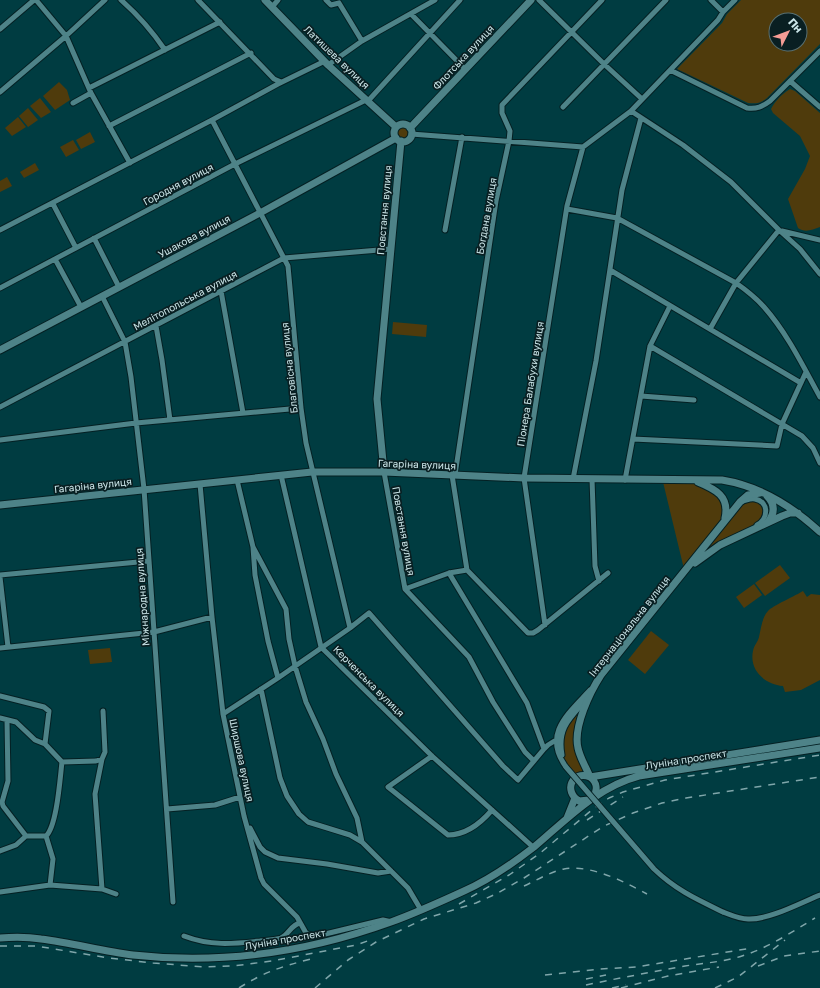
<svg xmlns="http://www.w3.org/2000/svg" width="820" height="988" viewBox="0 0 820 988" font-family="'Golos Text',sans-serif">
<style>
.green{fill:#4f3b0c;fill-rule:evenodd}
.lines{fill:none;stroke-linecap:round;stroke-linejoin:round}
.street-casing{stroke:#042023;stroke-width:7}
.secondary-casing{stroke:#042023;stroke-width:9}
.street{stroke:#4e8388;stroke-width:5}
.secondary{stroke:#4e8388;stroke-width:7}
.rail{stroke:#7fa6aa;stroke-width:1.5;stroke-dasharray:7 7;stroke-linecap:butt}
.street-bridge-casing{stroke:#042023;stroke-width:7;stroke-linecap:butt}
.street-bridge{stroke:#4e8388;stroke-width:5}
.labels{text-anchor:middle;stroke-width:3.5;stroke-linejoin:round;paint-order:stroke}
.street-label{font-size:10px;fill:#cce6e9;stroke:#091f22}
</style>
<rect width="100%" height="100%" fill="#003c41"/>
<path class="green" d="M741,0H820V44L767,98C761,103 756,104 748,103L677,69L722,23L727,14ZM776,20H800V44H776Z
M59,82L67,90L70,100L55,110L43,96Z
M790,89L795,91L820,113V227C812,230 805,233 798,228L788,199L805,169L810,156L800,136L773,113L771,109C775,101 783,93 790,89Z
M40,98L51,112L41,118L30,106Z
M28,108L38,120L28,127L19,116Z
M18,117L26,127L12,136L5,128Z
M397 133a6 6 0 1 1 12 0a6 6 0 1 1-12 0Z
M90,132L95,142L81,149L76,140Z
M73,140L79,150L66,157L60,147Z
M35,163L39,170L24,178L20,172Z
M7,177L12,186L0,192V181Z
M393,322L427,325L426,337L392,334Z
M663,482C693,482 699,479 722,501L723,519L684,569Z
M754,500L761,504L764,512L760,521L699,558L741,503Z
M780,565L790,578L765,596L755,583Z
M754,584L762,595L744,608L736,597Z
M803,591L807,597L811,594L820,595V680L801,690L785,692L783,686C764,684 749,670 753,651C754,645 758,642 759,637C761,629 762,617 768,611C772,606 797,595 803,591Z
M651,631L669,645L645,674L628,660Z
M110,648L112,662L90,664L88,650Z
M580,710C572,738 571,742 583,770L580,774L576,776C573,772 570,769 567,766C561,754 562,736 568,725C571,719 576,714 580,710Z"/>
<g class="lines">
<defs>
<path id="street" d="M36,0L66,36L91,93L130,163
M121,0C138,15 152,31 165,50
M198,0L274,79L281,82
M326,0L331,5L339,3
M539,0L604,64L642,99
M711,0L723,12
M339,3L362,41
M272,7L278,0
M411,14L465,69
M0,29L34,0
M328,65L362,41L435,0
M670,70L747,108C757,109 762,107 770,101L820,51
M790,81L820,107
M89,88L220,22
M0,92L66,36L105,0
M368,101L460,0
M73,103L91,93
M563,107L666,0
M631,111L683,145L731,182L779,230L800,249L820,274
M212,120L288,266L301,408L306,443L350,628
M109,126L251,53
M411,134L583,147L631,111L718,20L723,12L735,0
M53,204L76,248
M567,209L617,218L736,283C746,290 756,298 764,307C787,333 803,366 820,397
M0,230L212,120L278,84L325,61
M445,230L462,137
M782,231L820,240
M94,238L119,287
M55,259L81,307
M610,270L801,383
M0,288L235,164L366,100
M221,291L243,413
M102,296L125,342L131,377L144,489L173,902
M156,326L162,360L170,420
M710,329L736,283L779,230
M650,346L802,436L813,448L820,463
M641,396L694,400
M0,407L284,258L391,249
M633,439L777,446L782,424L806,372
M0,440L136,423L301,408
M384,472L405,589L469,657L493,702L525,752L534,761
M281,475L321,647L432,756L533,847
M452,475L467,570L528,633H533L538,630L608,573
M455,475L496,201L509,141L510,131L502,113V105L602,0
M573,479L596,361L622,190L641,118
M592,479L595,566L599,581
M237,480L253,547L255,575L268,641L278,678
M625,480L650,346L670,306
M200,484L212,617L223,714L244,816L261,878L264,884L297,917L306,933L312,936H317L383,920L392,922
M743,501C747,500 751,498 755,499C770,502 768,519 757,525
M253,547L286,609L289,639L295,666L306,702L323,739L336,774L357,818L362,842
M449,573L527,703L544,749
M0,575L149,561
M0,577L8,647
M405,589L449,573L467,570
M545,625L524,478L567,206L583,147
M0,648L154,632L212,617
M261,689L280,778L287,796L299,814L308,822L350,835L362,842L408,888L421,910
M0,696L44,707L49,711L45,744L62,762C60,778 57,826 46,836
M223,714L278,678L350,628L369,613L503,766L518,780L544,749L548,745L556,740
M0,718L16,722L35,740L45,744
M7,720L8,781L2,802L3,806L26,836
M562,755C557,728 570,718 586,700
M432,756L388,787L448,835C466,835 480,824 492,810
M62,762L96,761L102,759
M566,767C542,734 568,714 590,690
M167,809L215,805L240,797
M250,828L260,847L265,852L278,858L327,864L378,873L391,871
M46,836L53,859L50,885
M0,851L16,845L26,836H46
M102,889L95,794L102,759L105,752L103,711
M0,892L50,885L102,889L116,894
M723,912C731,915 739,919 748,919C769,920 800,903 820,895
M184,936C210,946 232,944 260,941C266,940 275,940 281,938C289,934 291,925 300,923"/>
<path id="secondary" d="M265,0L328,65L396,127
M394 133a9 9 0 1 1 18 0a9 9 0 1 1-18 0Z
M410,128L531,0
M0,350L260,213L396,138
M384,472L377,399L401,141
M698,482C715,489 730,496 725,518
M767,496C775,504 775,513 768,522
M0,505L312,472H384L524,478L722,480C759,486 793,507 820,532
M695,563L720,545L782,516L790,513H798
M593,798C598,790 597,782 590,777C586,767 580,758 578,748C573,727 590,692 601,675L740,502L748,495L760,493
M589,800L579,801C563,791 572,770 590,777L820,740
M567,818L575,798
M0,938C14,937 28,937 41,939C72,943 102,951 133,955C221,965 308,952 391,922C416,913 440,902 464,891C489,880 512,864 534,847C566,820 597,787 639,776L820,748"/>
</defs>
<use href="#street" class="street-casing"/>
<use href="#secondary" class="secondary-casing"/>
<use href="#street" class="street"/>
<use href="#secondary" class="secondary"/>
<path class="rail" d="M587,820L623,797
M524,886C537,880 550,872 564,869C590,864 625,882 647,894
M459,904L509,875L539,854L593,809L609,798L623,792L665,780L820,755
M0,946H36L109,958L153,963L205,967L233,966L272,961L356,945L373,939
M758,966L784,956L820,951
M545,975L600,969L636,967L752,948
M586,979L606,975
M586,985C619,978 652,972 685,966C704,963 723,962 742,956C768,948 792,932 815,918
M239,988C264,972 283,966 311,959
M315,988L348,960L376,942L424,919L476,903L496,894L524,878L604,826L633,813L662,803L686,798L820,777
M612,988L626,985
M621,988L668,976L719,967
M715,988L738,977L785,940"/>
<defs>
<path id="street-bridge" d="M566,767L654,869C676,890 696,899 723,912"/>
</defs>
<use href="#street-bridge" class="street-bridge-casing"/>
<use href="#street-bridge" class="street-bridge"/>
</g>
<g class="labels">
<g class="street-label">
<text transform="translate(337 57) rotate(44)" y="4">Латишева вулиця</text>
<text transform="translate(463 57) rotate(-47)" y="4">Флотська вулиця</text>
<text transform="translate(178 184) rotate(-28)" y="4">Городня вулиця</text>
<text transform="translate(384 210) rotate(-85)" y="4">Повстання вулиця</text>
<text transform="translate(486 216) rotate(-80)" y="4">Богдана вулиця</text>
<text transform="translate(194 236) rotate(-28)" y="4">Ушакова вулиця</text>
<text transform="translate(185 300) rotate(-28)" y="4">Мелітопольська вулиця</text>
<text transform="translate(289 368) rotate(-96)" y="4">Благовісна вулиця</text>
<text transform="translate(530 384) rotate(-81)" y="4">Піонера Балабухи вулиця</text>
<text transform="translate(417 464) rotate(2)" y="4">Гагаріна вулиця</text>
<text transform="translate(93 485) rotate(-6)" y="4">Гагаріна вулиця</text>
<text transform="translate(404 531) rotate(80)" y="4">Повстання вулиця</text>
<text transform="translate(142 597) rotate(-94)" y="4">Міжнародна вулиця</text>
<text transform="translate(629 626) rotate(-52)" y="4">Інтернаціональна вулиця</text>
<text transform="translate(369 681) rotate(45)" y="4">Керченська вулиця</text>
<text transform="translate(686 759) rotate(-9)" y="4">Луніна проспект</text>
<text transform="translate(242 760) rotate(78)" y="4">Ширшова вулиця</text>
<text transform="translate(285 939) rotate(-10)" y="4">Луніна проспект</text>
</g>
</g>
<g transform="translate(788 32) rotate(48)"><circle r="19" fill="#091f22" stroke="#576f72"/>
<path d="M0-3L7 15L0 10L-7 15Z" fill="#f59c95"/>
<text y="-6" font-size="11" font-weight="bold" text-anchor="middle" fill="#cce6e9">Пн</text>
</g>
</svg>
